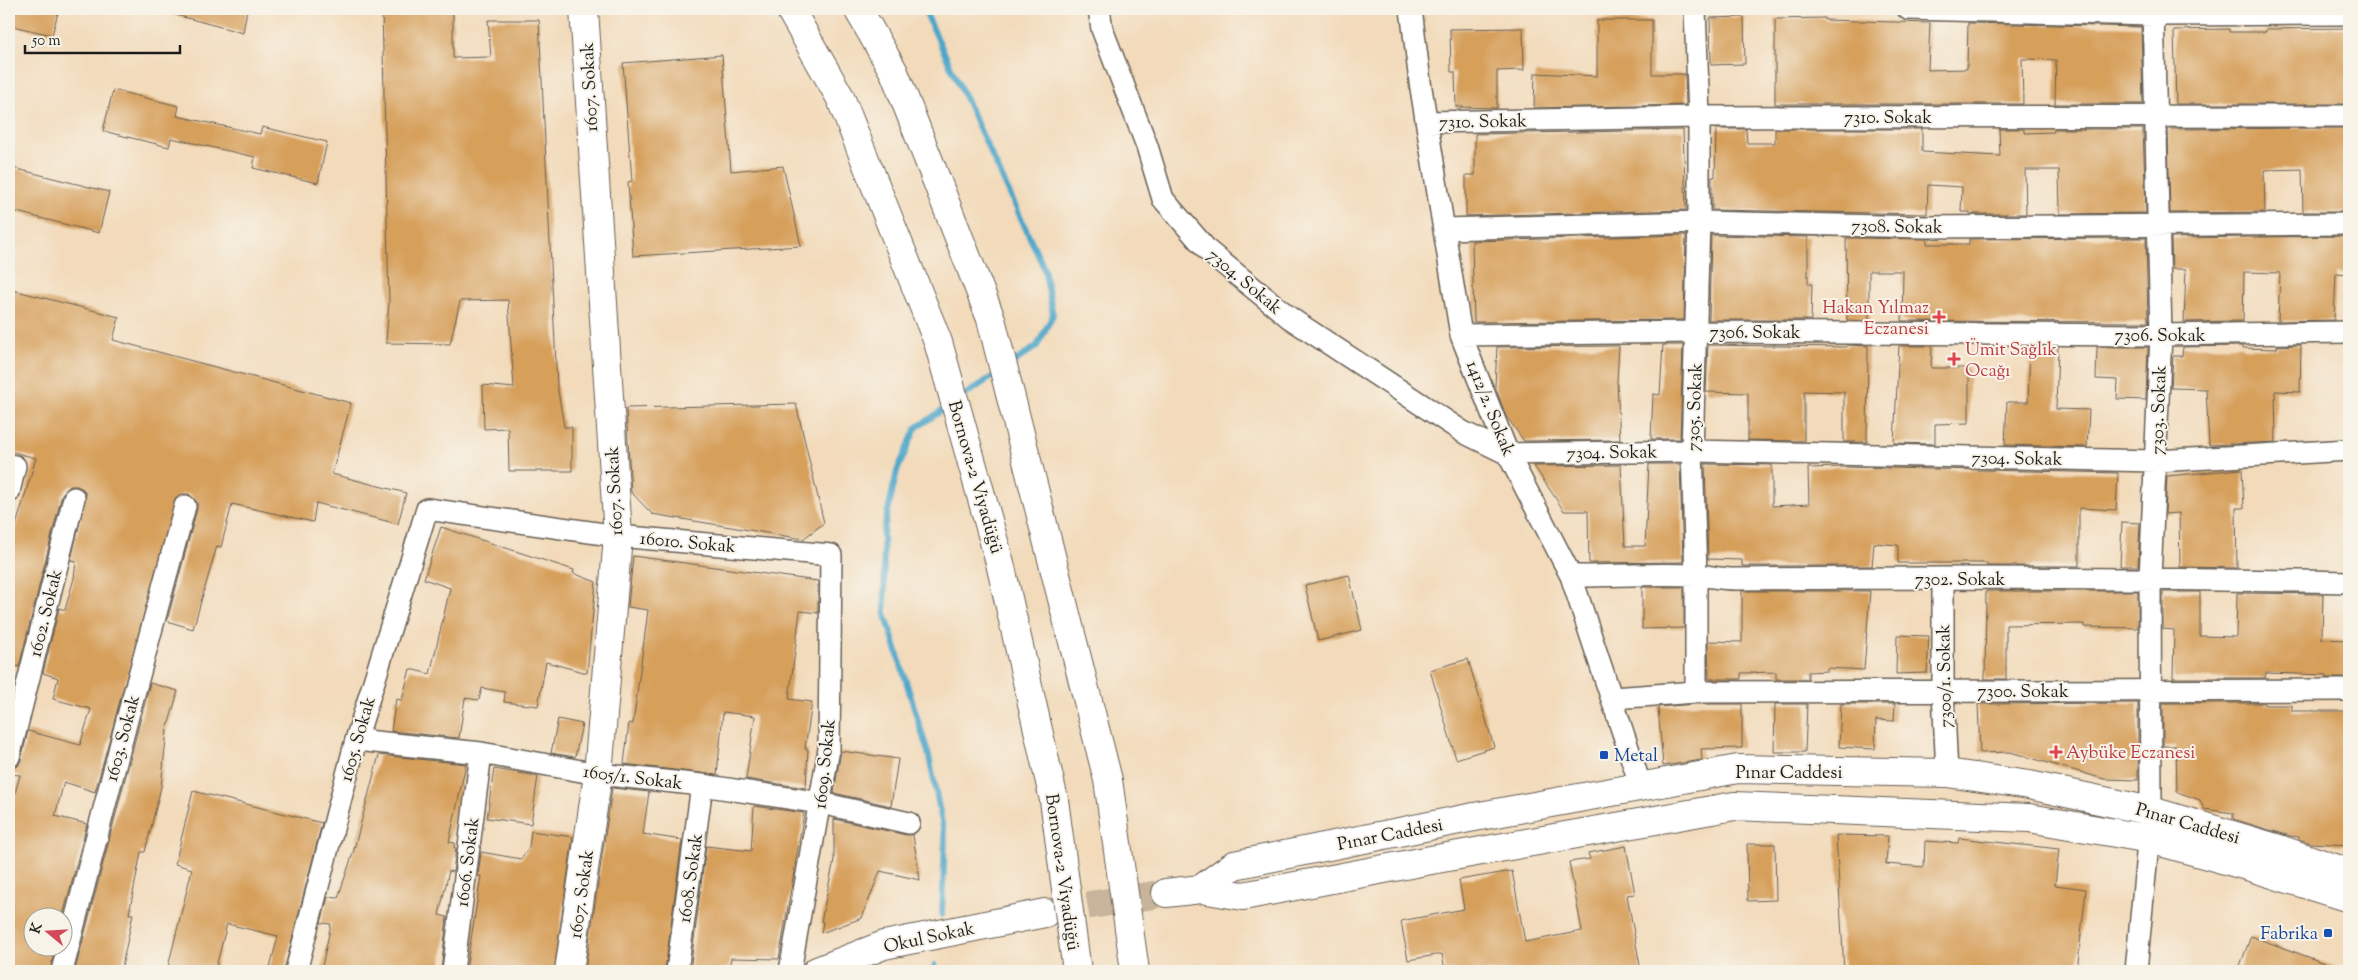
<svg xmlns="http://www.w3.org/2000/svg" width="2358" height="980" viewBox="0 0 2358 980" font-family="'Sorts Mill Goudy',serif">
<style>
.lines{fill:none;stroke-linecap:round;stroke-linejoin:round}
.stream{stroke:#4ba6c9;stroke-width:6}
.building{fill:#d69f5a}
.secondary-tunnel{stroke:#c7b49a;stroke-width:28;stroke-dasharray:28 14;stroke-linecap:butt}
.street-casing{stroke:#675e53;stroke-width:24}
.secondary-casing{stroke:#675e53;stroke-width:30}
.street{stroke:#fff;stroke-width:21}
.secondary{stroke:#fff;stroke-width:28}
.highway-bridge-casing{stroke:#675e53;stroke-width:30;stroke-linecap:butt}
.highway-bridge{stroke:#fff;stroke-width:28}
.health-dot{fill:#e0444e;stroke:#f7f3e8;stroke-width:2}
.transit-dot{fill:#1a4fb4;stroke:#f7f3e8;stroke-width:2}
.labels{text-anchor:middle;stroke-width:4;stroke-linejoin:round;paint-order:stroke}
.street-label{font-size:18px;fill:#1c1c1c;stroke:#f7f3e8}
.health-label{font-size:18px;fill:#be3a42;stroke:#f7f3e8;text-anchor:start}
.transit-label{font-size:18px;fill:#164399;stroke:#f7f3e8;text-anchor:start}
</style>
<rect width="100%" height="100%" fill="#f7f3e8"/>
<filter id="ink" filterUnits="userSpaceOnUse"><feTurbulence type="fractalNoise" baseFrequency=".02" numOctaves="2"/><feDisplacementMap in="SourceGraphic" scale="10" xChannelSelector="R" yChannelSelector="G"/><feConvolveMatrix kernelMatrix="1 2 1 2 8 2 1 2 1" color-interpolation-filters="sRGB"/></filter>
<filter id="wash" filterUnits="userSpaceOnUse"><feTurbulence type="fractalNoise" baseFrequency=".0096" numOctaves="4" result="noise"/><feDisplacementMap in="SourceGraphic" scale="20" xChannelSelector="R" yChannelSelector="G"/><feGaussianBlur stdDeviation="1.12" result="paint"/><feColorMatrix in="noise" values="0 0 0 0 0 0 0 0 0 0 0 0 0 0 0 0 0 1.4 0 .05"/><feComposite in="paint" operator="in"/></filter>
<g filter="url(#wash)">
<rect width="100%" height="100%" fill="#f2daba"/>
<g class="lines">
<path class="stream" d="M924,9L1044,268L1053,315L1037,346L1010,365
M960,398L998,373
M942,915L945,838L929,756L885,613L883,533L897,471L916,428L950,405
M934,971L935,965"/>
</g>
<g id="blocks">
<path class="building" d="M16,9H59L52,35L12,26Z
M173,9H247L243,33L172,14Z
M382,9H453V58L491,57L488,20H539L557,385L564,427H572V471H509L508,428L484,429L483,385L514,388L508,300L460,301L450,344L386,343L389,302Z
M1744,17L1745,64L1711,65L1710,18Z
M1825,18V20L1930,23L1928,70L1967,69L1968,23L2141,27L2143,104H2055L2056,60L2022,59L2023,104H1775V19Z
M1597,20H1652V74H1685L1686,105L1534,108L1535,73L1597,76Z
M1523,28L1524,70L1497,71V108L1456,107L1455,72H1451L1450,29Z
M2349,28V104H2176L2174,30L2229,29V32H2266V29Z
M722,55L731,171L783,166L801,246L633,256L628,182L632,181L623,63Z
M113,90L179,106L177,116L260,134L262,127L327,142L318,183L253,168L255,157L171,138L169,147L103,131Z
M2349,128V212H2303L2302,169L2264,170L2265,212L2170,213L2168,129Z
M1716,129H1746L1747,143H1775V129H1922V152L2000,156L1999,129H2024V133L2054,132V129H2143L2146,213L2060,214L2059,170H2025L2026,214H1970V212H1961L1962,187L1928,185L1927,214L1712,210V177H1715Z
M1683,130L1686,210L1466,216V175H1475V134Z
M9,167L109,192L99,233L9,210Z
M1686,235L1684,320L1474,322L1472,241Z
M1711,235L1808,237V284H1812L1811,320H1709Z
M2349,236V274L2336,273L2334,320L2278,321L2280,273L2244,272L2243,321L2184,322L2186,269H2172L2171,238Z
M1846,238L1927,239V244H1969V239L2146,238L2148,322L1902,321L1903,271H1869V321L1847,320Z
M9,289L119,317L113,340L351,403L332,474L406,493L398,524L316,503L313,522L232,504L221,547L217,546L193,629L167,621L197,509V502L189,494H182L176,498L95,792L64,782L55,816L87,824L62,919V918H32V948H55L50,971H9V816L20,775L9,774V769L18,766L21,760L28,731L80,745L91,709L53,699L58,678L43,673L59,608L65,610L74,578L76,562L71,560L86,495L83,489L77,486H70L62,494L19,667L9,664V549L36,458L9,451Z
M1663,345H1683L1680,439H1651L1653,394L1660,395Z
M1708,345L1847,347V345L1868,346L1867,442H1844V392L1804,391V441L1748,440V393L1706,392Z
M2301,345L2300,392L2275,391L2276,442L2209,445L2206,389L2171,388L2173,356H2182L2183,347L2242,346V348L2277,349V346Z
M1619,346L1617,381L1620,440L1524,441L1506,416L1495,386L1497,347Z
M1899,346H1932L1931,368H1969V423L1935,424V444L1894,443Z
M2030,347H2058L2056,409L2089,410L2087,447L2005,445L2007,402H2028Z
M2097,347H2148L2146,400L2117,399L2118,380L2096,379Z
M796,404L824,523L803,539L652,514L631,492L626,408Z
M1649,464H1680L1683,562L1589,563L1588,511H1564L1534,466L1621,465L1625,546H1645Z
M1705,464L1772,465V506L1809,504L1808,468L1844,467L2118,473L2116,510L2079,508V566H1987V563H1898V545L1874,543L1872,566H1742V560L1708,559Z
M2242,469L2244,508H2236L2237,568L2180,567L2179,513L2165,514L2167,476Z
M2122,522L2140,523L2138,566H2120Z
M441,527L574,570L573,573L596,582L587,673L546,662L538,706L504,702L505,692L482,688L479,700L465,698L459,738L391,731L396,699L402,700L410,669L430,674L439,636L450,588L424,579Z
M633,556L818,581V613L800,611L789,699L812,702L805,749H808L806,788L746,779L755,716L723,712L717,775L624,764L629,723L633,724L648,610L628,607Z
M1349,575L1362,630L1318,641L1305,585Z
M1642,587H1684V628L1642,629Z
M1742,591H1870L1864,670L1827,668V671L1808,672V679H1776V672L1741,673V679H1709L1708,641L1742,642Z
M1986,591H2138V628L2084,627V624L2006,625V679H1985Z
M2163,592H2200V636L2236,637L2237,593L2323,594L2322,639L2349,640V678H2327V675L2266,673L2265,678H2173L2174,630L2163,629Z
M1897,635L1929,636L1927,673L1896,674Z
M1468,659L1494,747L1456,759L1430,670Z
M150,683L178,691L167,730L161,787L145,852H141L129,914H133L121,971H75Z
M2138,703V780L2104,779L2010,752L1980,753L1978,704Z
M2163,703H2265V705H2292V711H2349V845L2311,843L2299,839V837L2290,836L2233,819V813L2204,809L2200,800L2177,792L2176,746H2163Z
M1696,704H1742V748L1701,749L1702,760L1663,766L1658,707Z
M1775,704H1807L1805,752H1774Z
M1841,704H1895L1894,721L1876,720L1875,749L1839,747Z
M558,719L582,724L575,757L551,753Z
M841,751L898,759L891,806L834,793Z
M379,755L466,764L449,842L455,843L454,848H456L453,872L449,871L439,915L447,917L441,971H321L331,924L321,923L328,897L338,898L353,853Z
M494,769L538,776L531,824L487,818Z
M612,788L649,792L643,834L682,840L665,971H585Z
M193,791L322,823L284,971H269L278,936L227,924L215,971H167L192,869L175,864Z
M754,806L804,813L779,959L731,958L729,967L716,971H690L706,846L751,851Z
M834,819L906,835H913L920,880L880,871L862,918L821,933L823,922H821L834,860Z
M531,831L573,837L554,971H466L481,876H478L481,852L521,859L529,847Z
M1836,835L1888,836L1886,864L1924,867L1925,841L1958,843L1959,838L2059,849L2055,885L2086,889L2077,971H1844Z
M1747,844H1775L1776,900L1748,901Z
M1626,846L1635,894L1627,895L1641,971H1445L1442,954L1408,960L1401,921L1464,909L1459,880L1512,871L1525,942L1582,931L1569,862L1590,859L1588,853Z
M2251,936L2341,969V971H2238Z"/>
</g>
</g>
<g filter="url(#ink)">
<use href="#blocks" fill-opacity="0" stroke="#675e53" stroke-width="1"/>
<g class="lines">
<path class="secondary-tunnel" d="M1046,912L1166,893"/>
<defs>
<path id="street" d="M1099,9L1102,29L1147,146L1163,199L1208,251L1290,318L1463,432L1508,454L1692,451L2156,461L2349,450
M1411,9L1420,82L1461,335L1508,454L1571,576L1641,787
M1908,9L2153,15L2349,14
M1427,122L1699,117L2349,116
M1445,229L1699,222L1924,227L2349,224
M1461,335L1697,332L2161,335L2349,332
M9,465L15,466L9,492
M1571,576C1613,576 1655,573 1696,575C1709,576 1722,579 1735,579C1940,577 2145,578 2349,582
M1943,579V691L1947,773
M1696,692L2349,690
M1613,698L1696,692V575L1692,451L1699,222V117L1695,9
M356,740L481,753L598,774L702,785L821,803L909,823
M9,757L74,498
M62,971L128,716L185,506
M296,971L356,740L427,509L618,536L831,555L829,749L790,971
M453,971L481,753
M677,971L702,785
M2136,971L2151,811L2150,578L2161,335L2153,9"/>
<path id="secondary" d="M1201,889L1234,865L1469,818L1738,769L1947,773L2029,785L2151,811L2279,849L2349,873
M1166,893L1201,889L1243,896L1431,860L1734,806L2029,818L2150,839L2247,866L2349,898
M569,971L598,774L618,536L584,9
M817,971L884,945L1045,913"/>
</defs>
<use href="#street" class="street-casing"/>
<use href="#secondary" class="secondary-casing"/>
<use href="#street" class="street"/>
<use href="#secondary" class="secondary"/>
<defs>
<path id="highway-bridge" d="M790,9L840,97L938,342L1000,563L1054,800L1077,971
M858,9L894,72L991,319L1108,780L1135,971"/>
</defs>
<use href="#highway-bridge" class="highway-bridge-casing"/>
<use href="#highway-bridge" class="highway-bridge"/>
</g>
</g>
<g class="health-dot">
<path d="M1936.5 309.5h5v5h5v5h-5v5h-5v-5h-5v-5h5z"/>
<path d="M1951.5 351.5h5v5h5v5h-5v5h-5v-5h-5v-5h5z"/>
<path d="M2053.5 744.5h5v5h5v5h-5v5h-5v-5h-5v-5h5z"/>
</g>
<g class="transit-dot">
<rect x="1599" y="750" width="10" height="10" rx="2.5"/>
<rect x="2323" y="928" width="10" height="10" rx="2.5"/>
</g>
<g class="labels">
<g class="street-label">
<text transform="translate(589 87) rotate(-93)" y="6">1607. Sokak</text>
<text x="1888" y="123">7310. Sokak</text>
<text transform="translate(1483 121) rotate(-1)" y="6">7310. Sokak</text>
<text transform="translate(1897 226) rotate(1)" y="6">7308. Sokak</text>
<text transform="translate(1245 281) rotate(40)" y="6">7304. Sokak</text>
<text x="1755" y="338">7306. Sokak</text>
<text x="2160" y="341">7306. Sokak</text>
<text transform="translate(1694 407) rotate(-88)" y="6">7305. Sokak</text>
<text transform="translate(1491 408) rotate(68)" y="6">1412/2. Sokak</text>
<text transform="translate(2158 410) rotate(-88)" y="6">7303. Sokak</text>
<text transform="translate(1612 452) rotate(-1)" y="6">7304. Sokak</text>
<text transform="translate(2017 458) rotate(1)" y="6">7304. Sokak</text>
<text transform="translate(976 477) rotate(74)" y="6">Bornova-2 Viyadüğü</text>
<text transform="translate(614 491) rotate(-93)" y="6">1607. Sokak</text>
<text transform="translate(688 542) rotate(5)" y="6">16010. Sokak</text>
<text x="1960" y="585">7302. Sokak</text>
<text transform="translate(45 613) rotate(-76)" y="6">1602. Sokak</text>
<text transform="translate(1944 676) rotate(-91)" y="6">7300/1. Sokak</text>
<text x="2023" y="697">7300. Sokak</text>
<text transform="translate(122 738) rotate(-75)" y="6">1603. Sokak</text>
<text transform="translate(357 739) rotate(-74)" y="6">1605. Sokak</text>
<text transform="translate(824 764) rotate(-84)" y="6">1609. Sokak</text>
<text x="1789" y="778">Pınar Caddesi</text>
<text transform="translate(633 777) rotate(7)" y="6">1605/1. Sokak</text>
<text transform="translate(2188 823) rotate(16)" y="6">Pınar Caddesi</text>
<text transform="translate(1390 834) rotate(-11)" y="6">Pınar Caddesi</text>
<text transform="translate(467 862) rotate(-83)" y="6">1606. Sokak</text>
<text transform="translate(1063 872) rotate(82)" y="6">Bornova-2 Viyadüğü</text>
<text transform="translate(690 878) rotate(-82)" y="6">1608. Sokak</text>
<text transform="translate(581 894) rotate(-82)" y="6">1607. Sokak</text>
<text transform="translate(929 937) rotate(-12)" y="6">Okul Sokak</text>
</g>
<g class="health-label">
<text x="1929" y="313" text-anchor="end">Hakan Yılmaz<tspan x="1929" dy="21">Eczanesi</tspan></text>
<text x="1965" y="355">Ümit Sağlık<tspan x="1965" dy="21">Ocağı</tspan></text>
<text x="2066" y="758">Aybüke Eczanesi</text>
</g>
<g class="transit-label">
<text x="1614" y="761">Metal</text>
<text x="2318" y="939" text-anchor="end">Fabrika</text>
</g>
</g>
<rect width="2358" height="980" fill="none" stroke="#f7f3e8" stroke-width="30"/>
<g transform="translate(48 932) rotate(288)"><circle r="24" fill="#f7f3e8" stroke="#9f9d96"/>
<path d="M0-4L9 19L0 12L-9 19Z" fill="#d1495b"/>
<text y="-8" font-size="14" font-weight="bold" text-anchor="middle" fill="#1c1c1c">K</text>
</g>
<path d="M25 45v8h155v-8" fill="none" stroke="#1c1c1c" stroke-width="2.5"/>
<text x="32" y="45" font-size="15" fill="#1c1c1c" stroke="#f7f3e8" stroke-width="4" paint-order="stroke">50 m</text>
</svg>
